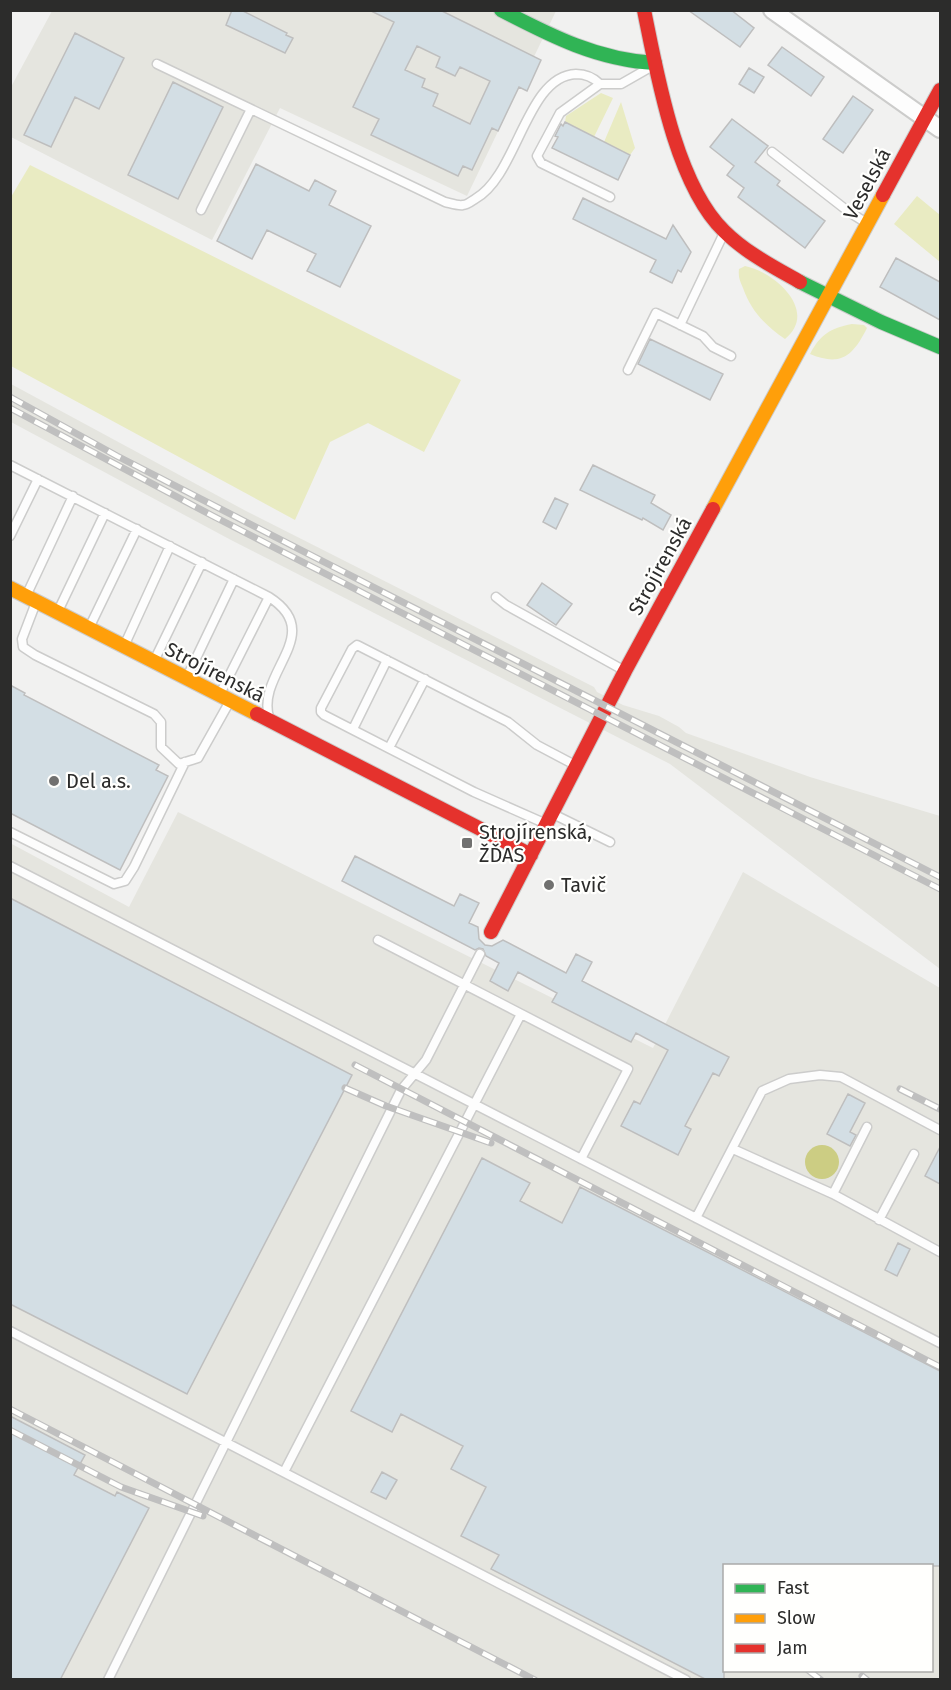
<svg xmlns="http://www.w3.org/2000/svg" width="951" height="1690" viewBox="0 0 951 1690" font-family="'Fira Sans',sans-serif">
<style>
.built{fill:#e5e5df;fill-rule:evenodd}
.green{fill:#e9ebc2}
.water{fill:#cccd83}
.building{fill:#d3dee4;stroke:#bebebe;stroke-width:1.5;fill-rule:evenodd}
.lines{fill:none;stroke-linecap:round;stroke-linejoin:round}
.lane-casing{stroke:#cccccb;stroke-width:11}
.street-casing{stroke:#cccccb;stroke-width:20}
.fast-casing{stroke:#cccccb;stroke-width:16}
.slow-casing{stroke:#cccccb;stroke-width:16}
.jam-casing{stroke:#cccccb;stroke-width:16}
.lane{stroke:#fdfdfd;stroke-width:8}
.street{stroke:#fdfdfd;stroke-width:16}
.fast{stroke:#30b455;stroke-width:14}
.slow{stroke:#ff9f0a;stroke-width:14}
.jam{stroke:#e5322d;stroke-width:14}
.rail-casing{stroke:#bfbfbf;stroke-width:7}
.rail{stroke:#fffffd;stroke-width:4.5;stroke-dasharray:14;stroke-linecap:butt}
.poi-dot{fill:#717170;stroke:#fffffd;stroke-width:2}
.labels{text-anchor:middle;stroke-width:4.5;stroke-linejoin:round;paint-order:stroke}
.street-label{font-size:20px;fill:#2c2c2b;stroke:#fffffd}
.poi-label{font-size:20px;fill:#2c2c2b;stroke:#fffffd;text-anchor:start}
</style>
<rect width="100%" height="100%" fill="#f1f1f0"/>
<path class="built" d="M52,11H556L467,196L280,108L212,240L11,137V87Z
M11,384L246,511L594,687L597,692L623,705L659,716L679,727L686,733L810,777L940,816V969L670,764L231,540L11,422Z
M178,812L653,1048L743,872L940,988V1679H11L10,843L129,907ZM724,1566H932V1670H724Z"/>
<path class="green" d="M601,93L613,98L594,137L565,122L566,116Z
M621,102L635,148L630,155L604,142Z
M30,165L461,380L424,452L368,423L330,442L295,520L11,366V197Z
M917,196L940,215V262L894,224Z
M745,266C775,272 819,311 785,339C765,325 751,311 743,288C740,281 738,277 739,269Z
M852,324L864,325L867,328C853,356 841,367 810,354C820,335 830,328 852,324Z"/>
<path class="water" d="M805 1162a17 17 0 1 1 34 0a17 17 0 1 1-34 0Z"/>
<path class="building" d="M232,10H241L287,33L286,35L293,38L285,53L226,25Z
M369,10H440L541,60L527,91L519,87L498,131L492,128L472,170L463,166L458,176L371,135L379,119L353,107L394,22ZM417,46L440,57L436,67L455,76L460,67L490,81L470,124L433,106L438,94L422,87L425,79L405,70Z
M688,10H731L754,28L740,47Z
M75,33L124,58L99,109L75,97L51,147L24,135Z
M782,47L824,77L811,96L768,65Z
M749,68L764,77L754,93L739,84Z
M173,82L223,107L178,199L128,175Z
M853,96L873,110L843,153L823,139Z
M732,119L768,146L755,162L780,181L777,185L825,221L805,248L738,197L744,188L727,175L734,166L710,147Z
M565,122L630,155L618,180L552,148L558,137L555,136L561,124L563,126Z
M256,164L309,191L315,180L336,191L329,205L371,226L340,287L307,271L316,254L267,230L252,259L217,241Z
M583,198L666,239L673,225L691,252L681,272L678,270L672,283L650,272L656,260L573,219Z
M896,258L940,282V320L880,287Z
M650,339L723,374L710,400L638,364Z
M593,465L655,495L651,503L671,515L663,530L643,518L642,520L580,490Z
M555,498L568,504L556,529L543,522Z
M542,583L572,604L556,625L527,605Z
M10,685L25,693L24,695L159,765L156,770L168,776L120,870L10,813Z
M355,856L454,906L460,894L479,903L469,923L478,927L479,939L485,945L492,946L503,940L566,973L576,954L592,962L582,981L729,1057L719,1076L713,1073L685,1126L691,1129L678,1155L621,1126L634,1101L640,1104L668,1050L636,1033L631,1042L552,1002L557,993L518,972L508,991L490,981L499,963L486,956L483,949L479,948L475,950L342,881Z
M10,898L352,1075L187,1394L10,1304Z
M848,1094L865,1103L850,1132L856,1135L850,1146L827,1134Z
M940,1147V1184L925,1176Z
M482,1158L530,1183L520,1201L562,1223L580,1187L940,1371V1566H724V1680H707L491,1569L499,1555L461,1536L486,1487L451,1469L463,1446L401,1414L392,1432L351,1411Z
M898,1243L910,1249L897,1276L885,1270Z
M10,1416L85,1455L74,1475L115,1496L117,1492L149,1508L60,1680H10Z
M382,1472L397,1480L386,1499L371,1492Z"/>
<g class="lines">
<defs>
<path id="lane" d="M157,64L445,202C450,203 458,206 463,205C467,205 472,201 475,199C518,175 526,76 576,74C586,74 593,77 600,84
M772,152L849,212L865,222
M610,197L541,163L537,156L560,113L600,84H621L649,68
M201,210L251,109
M680,325L723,235
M628,370L656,313L703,336L713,347L731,356
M10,465L269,597C327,634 256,672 269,717
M10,536L38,479
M27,594L73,496
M496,597L506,605L625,671
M35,605L22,639L23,647L35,655L154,714L161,722V747L179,764L198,758L230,701
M59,609L105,513
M90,626L137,529
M125,644L170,546
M155,659L202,562
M188,675L234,579
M221,692L269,597
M353,729L387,660
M389,748L425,679
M553,814L610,842
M544,823L474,792L324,715L321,712V708L352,649L357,645L508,722L537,745L573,764
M10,832L114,884L125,881L134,867L185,762
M10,866L940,1343
M378,940L628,1069L581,1159
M733,1149L833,1194L940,1252
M833,1194L867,1127
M696,1218L762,1091L789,1079L820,1075L841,1077L940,1130
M879,1220L914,1154
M10,1331L686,1680
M284,1472L521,1014
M108,1680L401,1090L426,1060L480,954"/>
<path id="street" d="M772,10L940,129"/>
<path id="fast" d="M501,10C551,36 598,60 655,63
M800,282L881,322L940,347"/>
<path id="slow" d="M713,509L883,195
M10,588L257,714"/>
<path id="jam" d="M644,10C657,74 676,185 724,231C746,253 774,267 800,282
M883,195L940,90
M257,714L531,855
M491,932L625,671L713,509"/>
</defs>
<use href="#lane" class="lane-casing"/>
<use href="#street" class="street-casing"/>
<use href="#fast" class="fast-casing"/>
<use href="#slow" class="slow-casing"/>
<use href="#jam" class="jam-casing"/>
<use href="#lane" class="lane"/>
<use href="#street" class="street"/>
<use href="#fast" class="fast"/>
<use href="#slow" class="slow"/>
<use href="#jam" class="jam"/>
<defs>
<path id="rail" d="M10,397L117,456L940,877
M10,408L211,515L940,889
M355,1065L940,1367
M345,1088L386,1106L491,1143
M900,1089L940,1109
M10,1409L535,1680
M10,1430L121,1487L203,1516
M808,1670L821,1680
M862,1676L867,1680"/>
</defs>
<use href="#rail" class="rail-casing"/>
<use href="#rail" class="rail"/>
</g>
<g class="poi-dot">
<circle cx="54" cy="781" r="6"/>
<rect x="461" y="837" width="12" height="12" rx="3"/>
<circle cx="549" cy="885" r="6"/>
</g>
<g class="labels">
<g class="street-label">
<text transform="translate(867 184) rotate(-62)" y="7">Veselská</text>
<text transform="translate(660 566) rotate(-61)" y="7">Strojírenská</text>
<text transform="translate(215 672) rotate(27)" y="7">Strojírenská</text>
</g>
<g class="poi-label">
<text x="66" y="788">Del a.s.</text>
<text x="479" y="839">Strojírenská,<tspan x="479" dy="23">ŽĎAS</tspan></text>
<text x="561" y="892">Tavič</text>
</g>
</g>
<rect width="951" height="1690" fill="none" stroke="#2c2c2b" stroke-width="24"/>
<rect x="723" y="1564" width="210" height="108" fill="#fffffd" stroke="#ababa9" stroke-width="1.5"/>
<rect x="735" y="1584" width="30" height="9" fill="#30b455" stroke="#ababa9" stroke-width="1.5"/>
<text x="777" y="1594" font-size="18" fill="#2c2c2b">Fast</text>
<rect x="735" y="1614" width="30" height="9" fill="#ff9f0a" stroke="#ababa9" stroke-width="1.5"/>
<text x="777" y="1624" font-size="18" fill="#2c2c2b">Slow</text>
<rect x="735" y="1644" width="30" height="9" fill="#e5322d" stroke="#ababa9" stroke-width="1.5"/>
<text x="777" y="1654" font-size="18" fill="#2c2c2b">Jam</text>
</svg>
